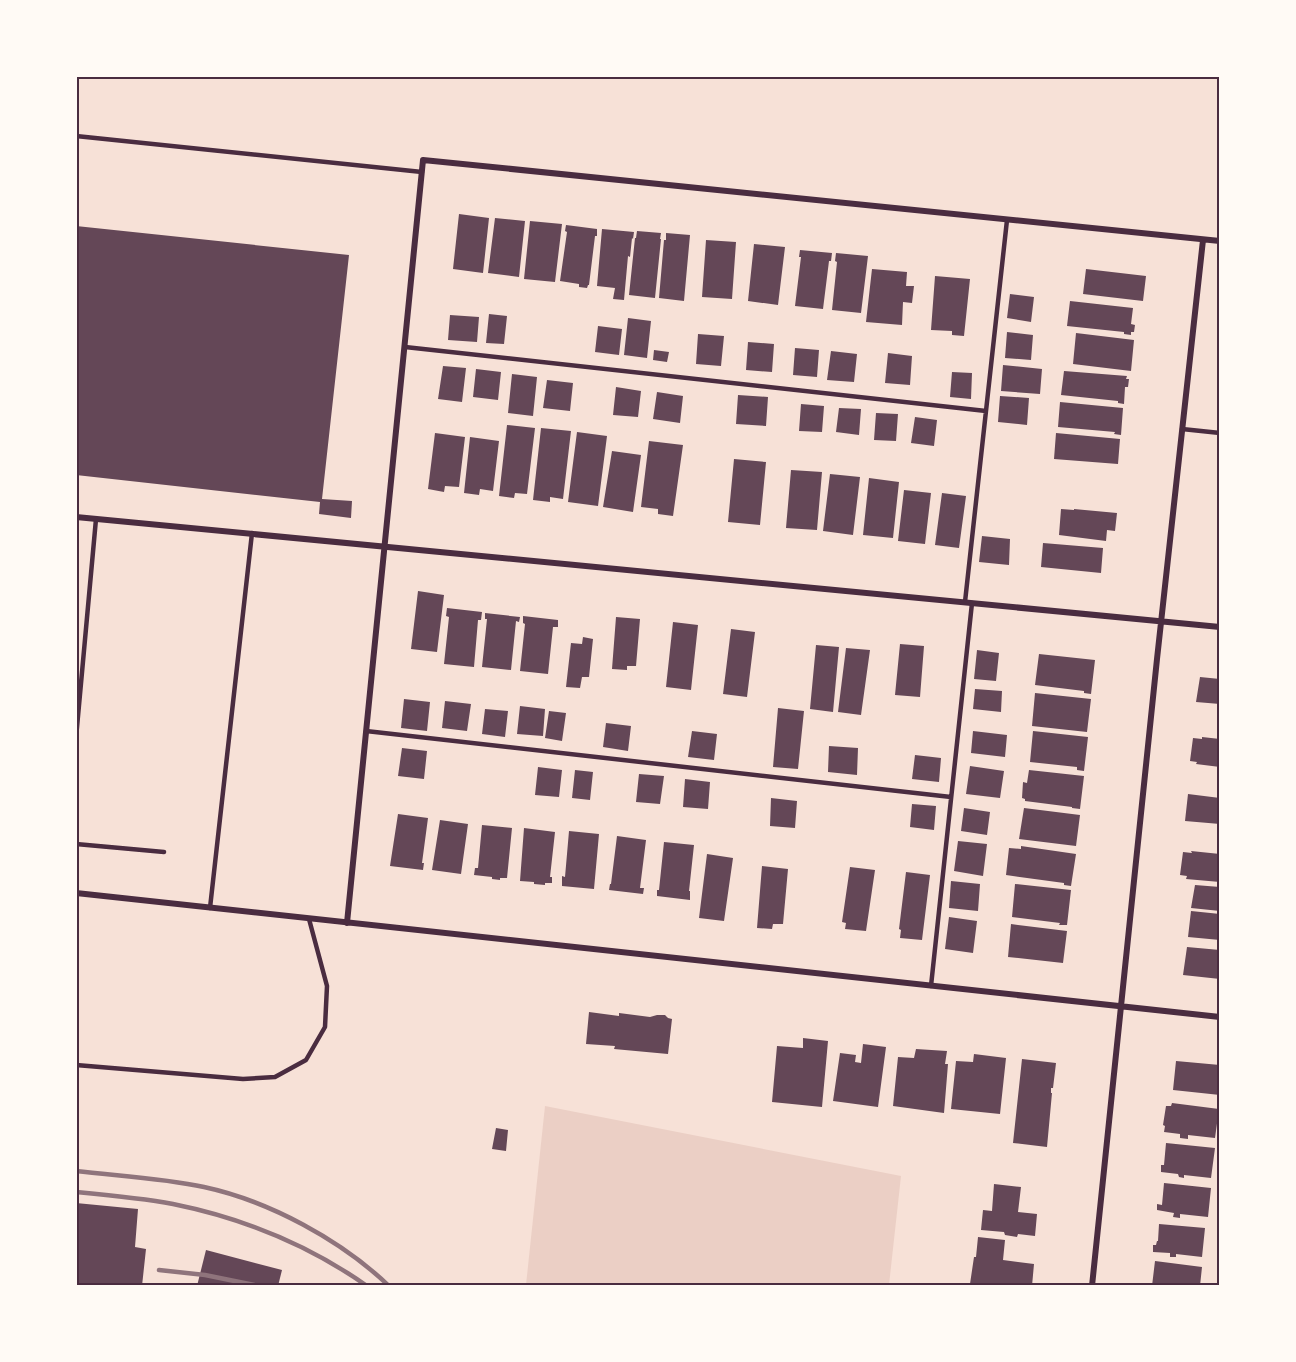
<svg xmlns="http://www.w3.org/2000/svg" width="1296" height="1362" viewBox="0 0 1296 1362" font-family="'Titillium Web',sans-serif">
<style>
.green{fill:#ebcfc5}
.building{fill:#644757}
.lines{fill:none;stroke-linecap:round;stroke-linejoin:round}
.service{stroke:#4a2c40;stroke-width:4.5}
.minor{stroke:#4a2c40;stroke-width:6}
.rail{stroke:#8f747c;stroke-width:4.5}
.neatline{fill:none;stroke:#4a2c40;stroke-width:2}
</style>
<rect width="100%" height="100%" fill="#f7e1d7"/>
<path class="green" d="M545,1106L901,1176L889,1285H526Z"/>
<path class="building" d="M459,214L489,218L483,273L453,269Z
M495,218L525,221L519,277L488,273Z
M530,221L562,224L555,282L524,279Z
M566,225L597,229V236H595L589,285H588L587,288L579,287V284L560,281L567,232L565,231Z
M76,226L349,255L322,499L352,501L351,518L319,514L320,502L76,475Z
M602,229L634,232L633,239L632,238L630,257L628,256L624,300L613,299L615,288L597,286Z
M637,231L661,233L660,239H661L655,298L629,295L635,238H636Z
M666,233L690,235L684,301L659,298L664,240H666Z
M706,240L736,242L732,299L702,297Z
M754,244L785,247L778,305L748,301Z
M800,250L832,253L831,261H829L823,309L795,306L801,257H799Z
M836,253L868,256L861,313L832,310L837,262L835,261Z
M872,269L907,272L906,286H914L912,303L903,302L902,325L866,322Z
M1086,269L1146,276L1143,301L1083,294Z
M935,276L970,279L964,336L952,335V331L931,330Z
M1010,294L1034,297L1031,322L1007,318Z
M1070,301L1133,308L1131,324L1135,325L1134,332H1131V335L1124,334V332L1067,326Z
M489,314L507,316L504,344L486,343Z
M450,315L479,317L477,342L448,340Z
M628,318L651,321L647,358L624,355Z
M598,326L622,329L619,355L595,352Z
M1007,332L1033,335L1031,360L1005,358Z
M1076,333L1134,340L1131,371L1073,364Z
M698,334L724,336L721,366L696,364Z
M748,342L774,344L772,372L746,370Z
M795,348L819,350L817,377L793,375Z
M654,350L669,352L667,362L653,360Z
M831,351L857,354L854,382L827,380Z
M888,353L912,356L910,385L885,383Z
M1003,365L1042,369L1040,394L1001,391Z
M443,366L466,368L462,402L438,399Z
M476,369L501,372L498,400L473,397Z
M1064,371L1127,376L1126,379H1129L1128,387H1125L1124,404L1118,403V401L1061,395Z
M952,372L972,373L971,399L950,397Z
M512,374L537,377L533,416L508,413Z
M547,380L573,383L570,411L543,408Z
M616,387L641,391L638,417L613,415Z
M657,392L683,396L680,423L653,419Z
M738,395L768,397L766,426L736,424Z
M1000,396L1029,398L1027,425L998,422Z
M1060,402L1123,408L1121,435L1114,434L1115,432L1058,427Z
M801,404L824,406L822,432L799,431Z
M839,408L861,409L859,435L836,432Z
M876,413L898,414L896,441L874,440Z
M915,417L937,420L934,446L911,443Z
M507,425L535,428L527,494L515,493L514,498L499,496Z
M541,428L571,431L563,499L550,497V502L533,500Z
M577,432L607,436L598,506L568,502Z
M435,433L465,437L459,487L445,486L444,492L428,489Z
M1056,433L1120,439L1118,464L1054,459Z
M470,437L499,441L493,491L480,489L479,495L464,493Z
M649,441L683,445L673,516L658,514V509L641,507Z
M612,451L641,455L633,512L603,507Z
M734,459L766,462L760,525L728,522Z
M791,470L822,472L817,530L786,528Z
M830,474L860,477L853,535L823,531Z
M869,478L899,482L893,538L863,535Z
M904,490L931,493L925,544L898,541Z
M942,493L966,496L959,548L935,545Z
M1061,509L1074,510V509L1117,513L1115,531L1107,530L1106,541L1059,535Z
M982,536L1010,539L1009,565L979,562Z
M1043,543L1103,548L1101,573L1041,567Z
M418,591L444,595L437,652L411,649Z
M447,608L482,612L481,620H478L474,667L444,664L449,617L446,616Z
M485,613L520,617L519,622L516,621L511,670L482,667L487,619H485Z
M523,616L558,620V627H553L548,674L520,671L525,624L523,623Z
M616,617L640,619L636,666H627V670L612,669Z
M673,622L698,625L691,690L666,687Z
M731,629L755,632L747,697L723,694Z
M583,637L593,639L589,677H582L580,688L566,687L571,643L582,644Z
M900,644L924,646L920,697L895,695Z
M816,645L839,647L833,712L810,709Z
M846,648L870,650L861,715L838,712Z
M977,650L999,653L996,681L974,679Z
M1039,654L1095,660L1091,694L1084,693V691L1035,685Z
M1200,677L1220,679V704L1196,702Z
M975,689L1002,691L1001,712L973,709Z
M1035,693L1091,699L1087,732L1032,726Z
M404,699L430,702L427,731L401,728Z
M445,701L471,704L467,731L442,728Z
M520,706L545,709L543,736L517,734Z
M778,708L804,711L798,769L773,767Z
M485,709L508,711L505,737L482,734Z
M549,711L566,713L562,741L545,738Z
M606,723L631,726L628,751L603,747Z
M692,731L717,734L714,760L688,757Z
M973,731L1007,735L1005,757L971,753Z
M1033,731L1088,737L1084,771L1077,770V767L1030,762Z
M1202,737L1220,739V767L1196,764L1197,762L1190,761L1193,738L1202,739Z
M829,746L858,748L857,775L828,772Z
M402,748L427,751L424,779L398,776Z
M915,755L941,758L939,782L912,779Z
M970,766L1004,771L1000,798L966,794Z
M538,767L562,770L559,797L535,795Z
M575,770L593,772L590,800L572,798Z
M1029,770L1084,776L1080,809L1072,808V807L1025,801V799L1022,798L1023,782L1027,783Z
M639,774L664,776L660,804L636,802Z
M685,779L710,782L708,809L683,807Z
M1188,794L1220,798V824L1185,821Z
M771,798L797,801L795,828L770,826Z
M912,804L936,806L934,830L910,827Z
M964,808L990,812L987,835L961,831Z
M1024,808L1080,815L1076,846L1019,839Z
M398,814L428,818L422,863H424L423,870L390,866Z
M440,820L468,824L461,874L432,870Z
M482,825L512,828L507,878H500V880L492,879V877L474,875L475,868H478Z
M524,828L555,832L550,877H552V883H545V885L534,884V882L520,881Z
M569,831L599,834L594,889L562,886V876L565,877Z
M617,836L646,840L640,888H644L643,894L609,890L610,884H611Z
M958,841L987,844L983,876L954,871Z
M664,842L694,845L689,891H690V900L657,896V890H659Z
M1021,846L1076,854L1071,886L1064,885V883L1006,875L1009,848L1021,849Z
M1191,851L1220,854V882L1186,879L1187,876L1180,875L1183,852L1192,853Z
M707,854L733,858L724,921L699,918Z
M762,866L788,869L783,924H773L772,929L757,928Z
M850,867L875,870L866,931L845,929L846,923L842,922Z
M906,872L930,875L922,940L900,938L901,930L899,929Z
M951,881L980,884L978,911L949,908Z
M1015,884L1071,890L1067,925H1059L1060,923L1012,917Z
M1195,885L1220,887V911L1191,908Z
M1191,911L1220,914V940L1188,937Z
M949,917L977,921L973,953L945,949Z
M1011,924L1067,931L1063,963L1008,957Z
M1187,947L1220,950V979L1183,975Z
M589,1012L619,1016V1013L650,1017L657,1015H665L668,1018L672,1019L668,1054L614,1049L615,1046L586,1044Z
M803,1038L828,1041L822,1107L772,1102L777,1046L803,1048Z
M863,1044L886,1047L878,1107L833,1101L840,1053L856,1055L855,1062L861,1063Z
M916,1049L947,1051L945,1064H948L944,1113L893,1106L898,1057L914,1058Z
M974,1054L1006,1058L1000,1114L951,1109L956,1061L973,1062Z
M1022,1059L1056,1063L1053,1088H1051V1093H1052L1047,1147L1013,1143Z
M1176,1061L1220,1065V1095L1173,1090Z
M1172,1103L1219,1109L1215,1138L1188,1135V1139L1180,1138V1134L1164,1132L1165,1126L1163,1125L1166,1106H1171Z
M496,1128L508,1130L506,1151L492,1149Z
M1166,1143L1215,1148L1211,1178L1184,1175V1178L1179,1177L1178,1174L1161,1172V1165H1164Z
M1164,1183L1211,1188L1208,1217L1180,1214V1218L1173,1217L1174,1213L1157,1210V1204L1162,1205Z
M994,1184L1021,1187L1018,1212L1037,1214L1035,1236L1018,1234L1017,1237L1005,1235L1004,1232L981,1230L983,1210L992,1211Z
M76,1203L138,1209L135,1247L146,1249L142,1286H76Z
M1159,1224L1205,1228L1202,1257L1176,1254V1257H1170V1253L1153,1252V1245H1156L1157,1241H1158Z
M978,1237L1005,1240L1003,1260L1034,1264L1032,1286L970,1284L974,1257H976Z
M206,1250L282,1270L278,1286H197Z
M1155,1261L1202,1267L1200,1286H1152Z"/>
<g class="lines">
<path class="service" d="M76,136L422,172
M405,347L986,411
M1182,429L1220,433
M965,602L1007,220
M366,731L951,797
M76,738L96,519
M76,844L164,852
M210,908L252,533
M931,986L972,603
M76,1065L243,1079L275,1077L306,1060L325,1027L327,986L309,919"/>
<path class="minor" d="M76,517L1220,627
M76,893L1220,1017
M347,923L423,160L1220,241
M1092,1286L1157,659L1203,240"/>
<path class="rail" d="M76,1171C119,1176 163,1178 204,1187C269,1201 341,1240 389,1286
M76,1192C108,1195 141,1198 173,1204C242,1218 309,1245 367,1286
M159,1270L205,1275L259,1286"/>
</g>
<rect width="1296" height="1362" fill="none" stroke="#fffaf5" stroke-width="156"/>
<rect x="78" y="78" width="1140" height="1206" class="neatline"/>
</svg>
